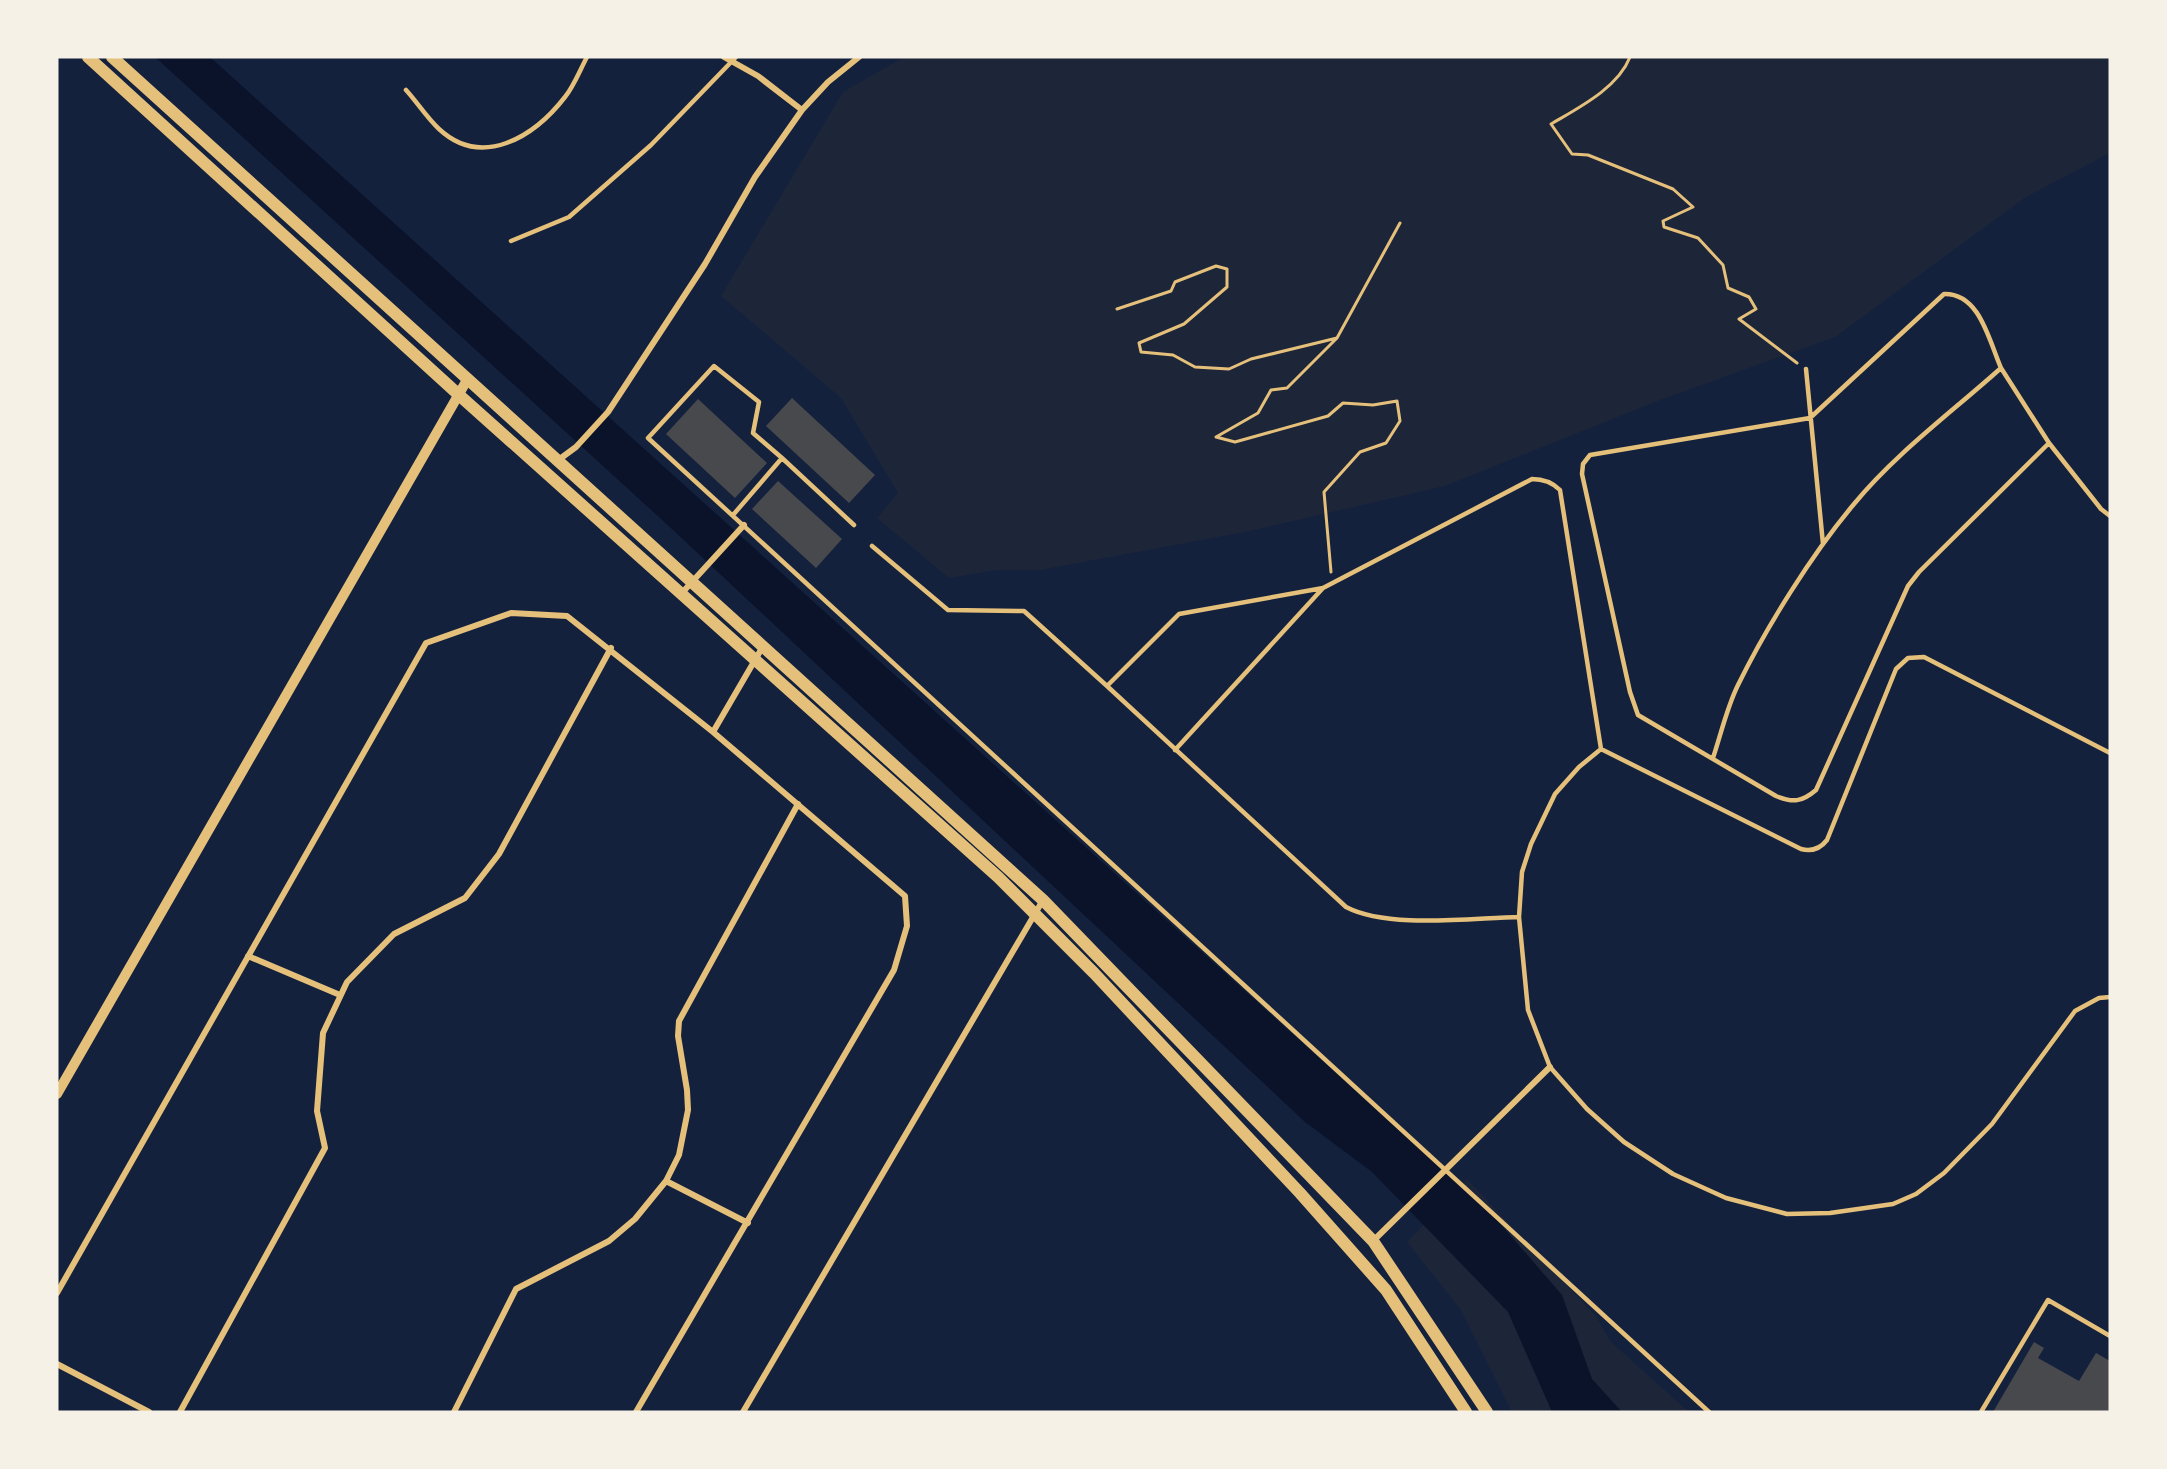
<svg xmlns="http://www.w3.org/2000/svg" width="2167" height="1469" viewBox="0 0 2167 1469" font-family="'DejaVu Sans',sans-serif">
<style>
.green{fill:#1d2539}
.water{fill:#0b132b}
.building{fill:#48494c}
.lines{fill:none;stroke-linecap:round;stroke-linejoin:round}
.path{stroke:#e5c07b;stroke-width:3}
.service{stroke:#e5c07b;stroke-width:4.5}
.minor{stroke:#e5c07b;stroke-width:6}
.tertiary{stroke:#e5c07b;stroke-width:10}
.secondary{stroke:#e5c07b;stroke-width:12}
</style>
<rect width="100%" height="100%" fill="#14213d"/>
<path class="green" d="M904,57H2110V153L2026,197L1835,337L1660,400L1445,486L1245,532L1040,570H996L949,578L877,518L898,493L841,398L721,296L843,92Z
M1467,1179L1596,1316L1610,1341L1689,1412H1512L1461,1310L1407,1242Z"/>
<path class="water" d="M155,57H210L1491,1213L1562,1295L1592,1379L1622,1412H1552L1508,1312L1372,1172L1305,1122L673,530Z"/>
<path class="building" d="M792,398L875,475L849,503L766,426Z
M698,399L767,463L735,498L666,434Z
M778,481L842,539L816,568L752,509Z
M2034,1342L2044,1348L2038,1358L2079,1381L2096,1353L2110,1361V1412H1993Z"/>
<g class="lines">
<path class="path" d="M1630,57C1618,88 1578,108 1551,124L1572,154L1588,155L1673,189L1693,207L1663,221L1664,227L1698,238L1723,265L1728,288L1749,297L1756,309L1739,319L1797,363
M1117,309L1171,291L1175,282L1216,266L1227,269V287L1184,324L1139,343L1141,352L1173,355L1195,367L1229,369L1251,359L1337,338L1287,388L1271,390L1258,413L1216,437L1235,442L1328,416L1343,403L1373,405L1397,401L1400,421L1386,443L1360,452L1324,492L1331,572
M1337,338L1400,223"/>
<path class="service" d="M406,90C417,102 427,118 439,129C482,169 534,137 565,97C574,86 580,70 587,57
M511,241L569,217L651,145L736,57
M2001,368C1989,341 1980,293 1944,294L1810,418L1590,455L1583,464L1582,474L1630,692L1638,715L1776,796C1793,803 1802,802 1816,790L1908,586L1919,572L2049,443
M1806,369L1823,544
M782,458L854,525
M733,515L782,458L753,433L759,402L714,366L648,438L1709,1412
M872,546L948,610L1024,611L1107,686L1179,614L1323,588L1532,479C1544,479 1552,482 1560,490L1601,749
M1107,686L1346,907C1388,929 1470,918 1519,917
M1601,749L1579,767L1555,794L1531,844L1522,872L1519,917L1528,1010L1550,1067L1587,1109L1624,1142L1673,1174L1726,1198L1787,1214L1830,1213L1893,1204L1916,1194L1944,1173L1992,1124L2075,1011L2099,998L2110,997
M1601,749L1801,849C1812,852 1820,849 1827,840L1896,669L1908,658L1924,657L2110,753
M1175,750L1323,588
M1713,758C1721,734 1727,707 1738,685C1767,626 1812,554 1854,504C1896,453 1952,412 2001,368L2049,443L2101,509L2110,516
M1981,1412L2048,1300L2110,1336"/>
<path class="minor" d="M724,57L758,76L802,110
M557,461L576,447L608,412L705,264L755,177L802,110L828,82L859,57
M681,594L744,525
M713,732L762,648
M248,956L340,995
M666,1181L748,1223
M1373,1241L1550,1067
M57,1293L426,643L511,613L567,616L713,732L905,896L907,926L894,970L636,1412
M57,1364L149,1412
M180,1412L325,1148L317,1111L323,1033L347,982L394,934L465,898L499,854L611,648
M454,1412L516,1289L609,1241L635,1219L666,1181L679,1155L688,1110L687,1090L678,1036L679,1021L798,804
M743,1412L1043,900"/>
<path class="tertiary" d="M57,1094L467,380"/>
<path class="secondary" d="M88,57L459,395L998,877L1094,973L1300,1193L1386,1290L1466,1412
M112,57L1043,900L1373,1241L1487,1412"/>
</g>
<rect width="2167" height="1469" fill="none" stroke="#f6f1e7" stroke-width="117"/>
</svg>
